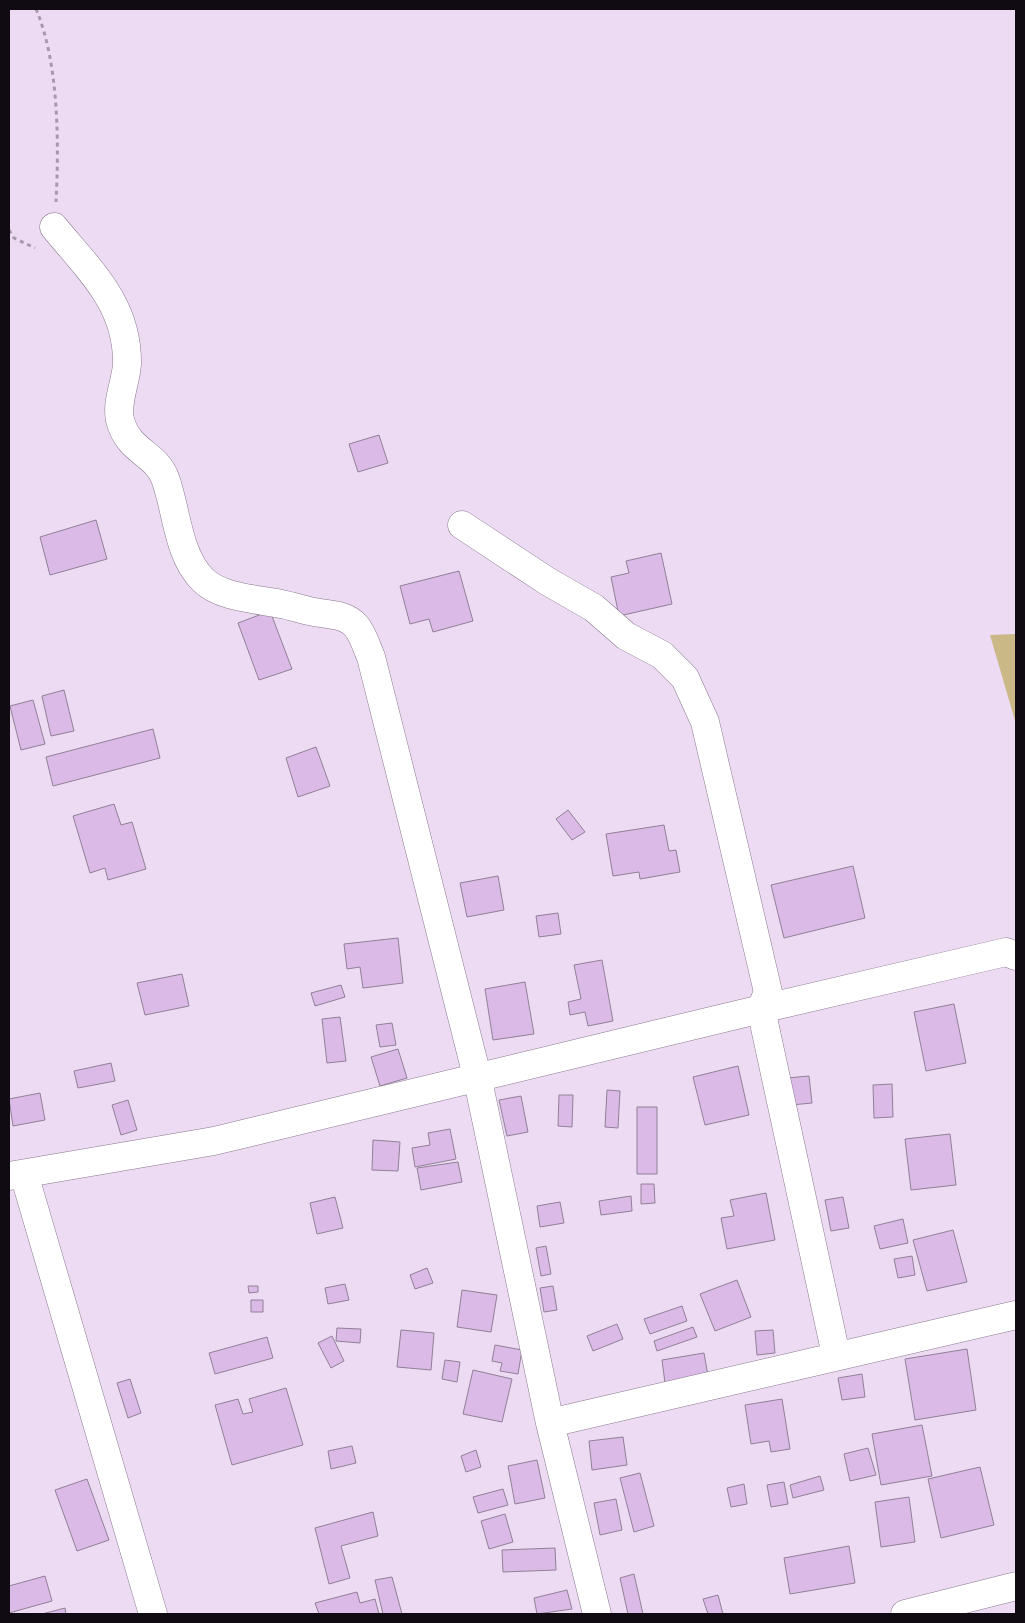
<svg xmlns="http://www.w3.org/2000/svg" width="1025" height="1623" viewBox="0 0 1025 1623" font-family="Barlow,sans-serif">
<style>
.green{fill:#cbb887}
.building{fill:#dcbae7;stroke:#908096}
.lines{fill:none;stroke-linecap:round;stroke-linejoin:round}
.minor-casing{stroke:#89798e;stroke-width:29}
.path{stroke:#a799ac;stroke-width:3;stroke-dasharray:4 4;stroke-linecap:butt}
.minor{stroke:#fff;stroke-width:28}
</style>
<rect width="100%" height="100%" fill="#eddbf3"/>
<path class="green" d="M1016,634V724L990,635Z"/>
<path class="building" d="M379,435L388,463L358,472L349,444Z
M96,520L107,559L50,575L40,537Z
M661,553L672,604L619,616L611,577L629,573L626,561Z
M459,571L473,621L433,632L429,619L410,624L400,586Z
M270,611L292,669L259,680L238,623Z
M64,690L74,731L51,736L42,696Z
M33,700L45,744L21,750L10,706Z
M153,729L160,758L53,786L46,757Z
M316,747L330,786L298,797L286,758Z
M114,804L121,825L132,822L146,869L108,880L105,868L90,873L73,816Z
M568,810L585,832L572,840L556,819Z
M664,825L669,851L676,850L680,872L640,879L639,872L613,876L606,834Z
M853,866L865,918L784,938L771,885Z
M498,876L504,910L467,917L460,883Z
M558,913L561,934L539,937L536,916Z
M398,938L403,983L363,988L360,967L347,969L344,944Z
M602,960L613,1021L588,1026L585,1012L570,1015L568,1002L581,999L574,965Z
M182,974L189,1006L145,1015L137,983Z
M525,982L534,1034L493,1040L485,989Z
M341,985L345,997L315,1006L311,993Z
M954,1004L966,1063L926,1071L914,1012Z
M340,1017L346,1061L327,1063L322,1019Z
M392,1023L396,1045L380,1047L376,1025Z
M398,1049L407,1078L380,1086L371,1057Z
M111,1063L115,1081L78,1088L74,1071Z
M738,1066L749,1115L705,1125L693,1077Z
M809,1076L812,1103L791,1105L787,1078Z
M892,1084L893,1117L874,1118L873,1085Z
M607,1090L620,1091L618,1128L605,1127Z
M40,1093L45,1120L13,1126L9,1099Z
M559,1095H573L572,1127L558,1126Z
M521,1096L528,1132L507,1136L499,1100Z
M128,1100L137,1130L121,1135L112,1105Z
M637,1107H657V1174H637Z
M450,1129L456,1159L415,1167L412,1148L430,1145L428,1133Z
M950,1134L956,1185L911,1190L905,1139Z
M373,1140L400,1142L398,1171L372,1170Z
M458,1162L462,1182L421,1190L417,1168Z
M641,1184H654L655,1203L641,1204Z
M766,1193L775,1240L727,1249L721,1218L734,1216L730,1200Z
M631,1196L632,1211L601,1215L599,1201Z
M335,1197L343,1228L317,1234L310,1203Z
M843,1197L849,1228L831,1231L825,1200Z
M560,1202L564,1223L540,1227L537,1206Z
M903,1219L908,1243L880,1249L874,1226Z
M953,1230L967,1282L927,1291L913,1240Z
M546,1246L551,1274L541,1276L536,1248Z
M912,1256L915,1275L898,1278L894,1259Z
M427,1268L433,1283L415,1289L410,1275Z
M737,1280L751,1317L715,1331L700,1294Z
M345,1284L349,1300L328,1304L325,1288Z
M248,1286H258V1292L249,1293Z
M553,1286L557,1310L544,1312L540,1288Z
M462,1290L497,1295L491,1332L457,1327Z
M251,1300H263V1312H251Z
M682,1306L687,1321L650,1334L644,1319Z
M617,1324L623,1339L593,1351L587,1336Z
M693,1327L697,1337L657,1351L654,1341Z
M337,1328L361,1329L360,1343L336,1341Z
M401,1330L434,1333L431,1370L397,1367Z
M773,1330L775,1353L757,1355L755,1331Z
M332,1336L344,1361L331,1368L318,1343Z
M267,1337L273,1358L215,1374L209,1353Z
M495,1345L522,1350L518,1374L500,1371L502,1363L492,1361Z
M967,1349L976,1410L915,1420L905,1359Z
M704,1353L708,1376L665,1383L662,1360Z
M445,1360L460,1362L457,1382L442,1379Z
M473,1370L512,1379L502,1422L463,1414Z
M862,1374L865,1397L842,1400L838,1378Z
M130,1379L141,1413L128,1418L117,1383Z
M286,1388L303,1445L232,1465L215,1405L238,1399L243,1414L253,1412L249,1399Z
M782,1399L790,1449L771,1452L769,1441L751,1444L745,1405Z
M922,1425L932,1476L881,1485L872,1434Z
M623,1437L627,1465L592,1470L589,1441Z
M352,1446L356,1463L331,1469L328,1451Z
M868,1448L876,1475L850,1481L844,1454Z
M476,1450L481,1467L466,1472L461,1456Z
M537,1460L545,1498L515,1504L508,1466Z
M980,1467L994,1525L941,1538L928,1479Z
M640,1473L654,1526L634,1532L620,1478Z
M820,1476L824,1490L793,1498L790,1485Z
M87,1479L109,1540L77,1551L55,1490Z
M784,1482L788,1504L771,1507L767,1485Z
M744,1484L747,1504L731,1507L727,1488Z
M503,1489L508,1505L478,1513L473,1497Z
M909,1497L915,1542L881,1547L875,1502Z
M616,1499L622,1530L600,1535L594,1503Z
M373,1512L378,1536L341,1546L350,1578L329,1584L315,1528Z
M505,1514L513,1542L489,1549L481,1521Z
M849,1546L855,1583L790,1594L784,1558Z
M555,1548L556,1570L503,1572L502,1550Z
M634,1574L643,1614H628L620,1578Z
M45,1576L52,1601L9,1613V1586Z
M392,1577L402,1614H383L375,1580Z
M567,1590L572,1609L537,1614L534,1598Z
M357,1592L360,1603L375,1599L379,1614H319L315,1603Z
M718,1595L723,1614H708L703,1599Z
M65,1608L66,1614H42Z"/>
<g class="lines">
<defs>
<path id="minor" d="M54,227C89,270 128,304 127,364C126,382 116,402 120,420C129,453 155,452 165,478C177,510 177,554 203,580C221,598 258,599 281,604C292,606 303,610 314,612C329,615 346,614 356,626C363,634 367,648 371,657L477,1076L550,1423
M462,525L547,581L594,608L626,636L662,655L685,678L705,722L768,992L761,1009L836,1355
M24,1174L153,1614
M9,1176L214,1141L761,1009L1006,952L1016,956
M597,1614L550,1423L1016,1315
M905,1614L1016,1586"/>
</defs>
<use href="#minor" class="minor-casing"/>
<path class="path" d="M36,9C59,63 59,144 56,202
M9,230L14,238L35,248"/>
<use href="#minor" class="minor"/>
</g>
<rect width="1025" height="1623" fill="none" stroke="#100a12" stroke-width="20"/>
</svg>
